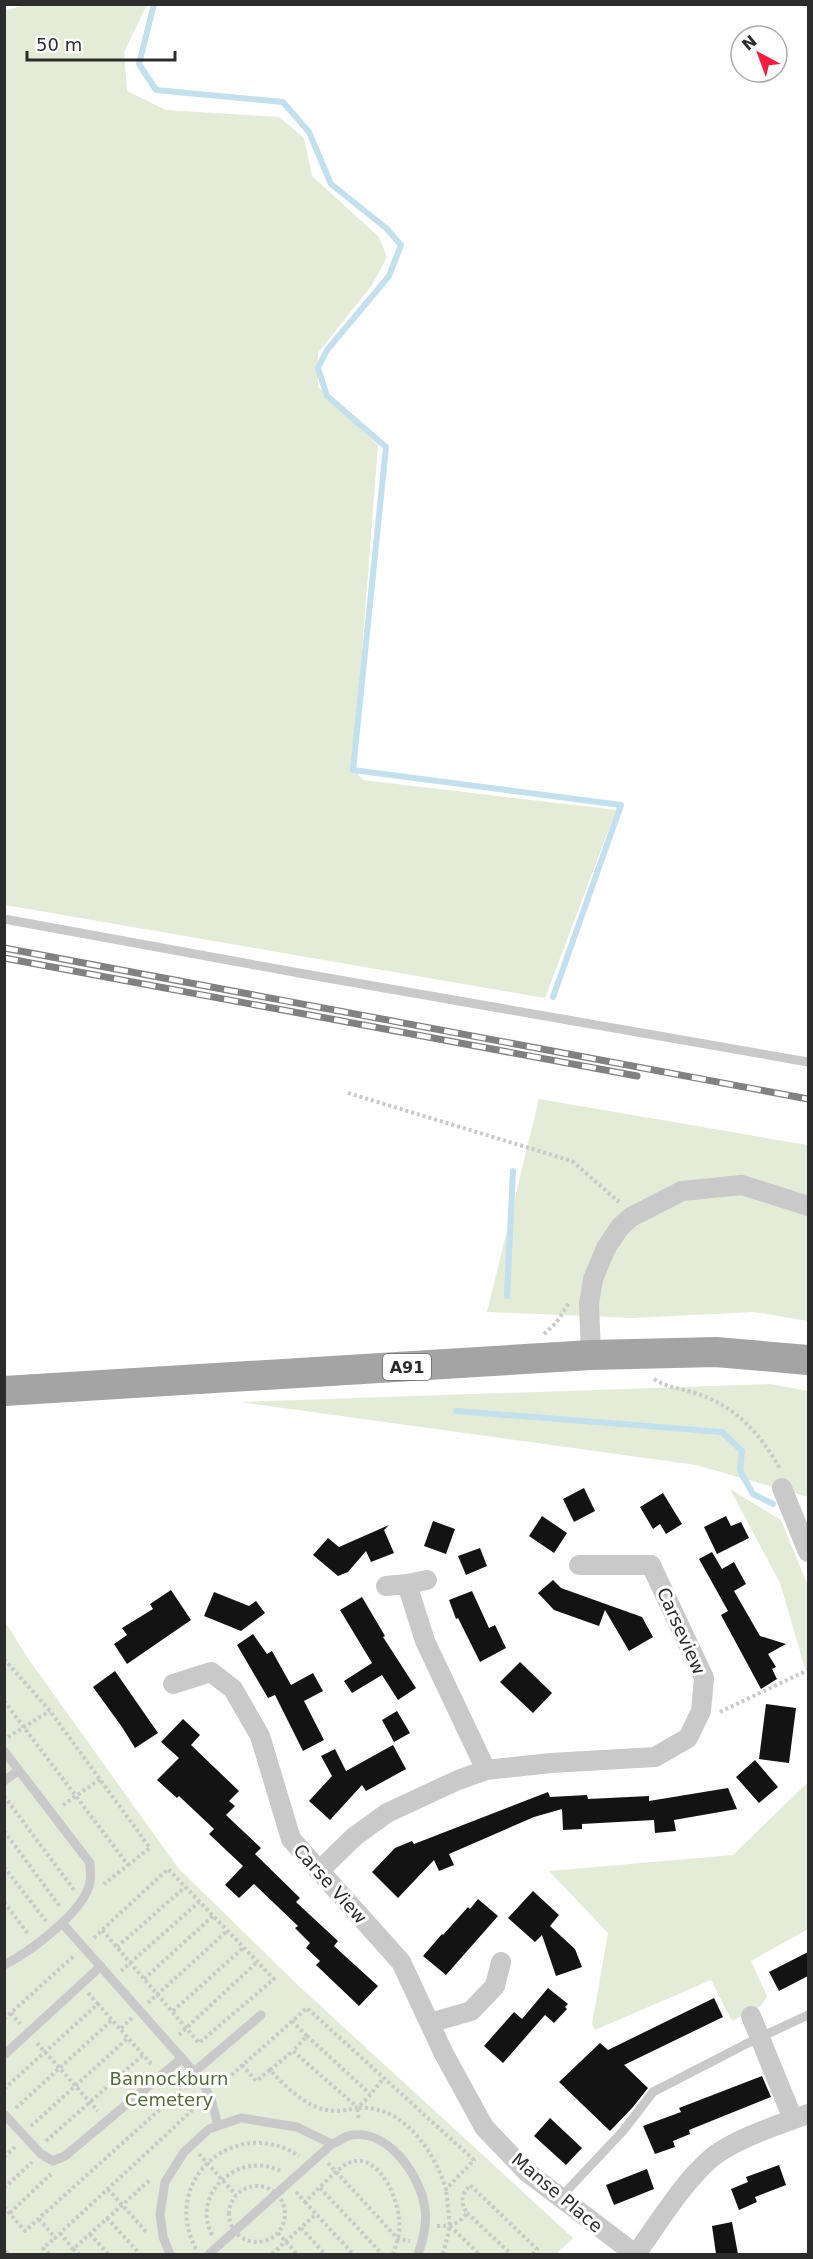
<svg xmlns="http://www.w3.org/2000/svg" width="813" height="2259" viewBox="0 0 813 2259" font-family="'DejaVu Sans',sans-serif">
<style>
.green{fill:#e4ecd8}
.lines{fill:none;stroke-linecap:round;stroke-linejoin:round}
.stream{stroke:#c2e0ee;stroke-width:6}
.building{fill:#131313}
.path{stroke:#c9c9c9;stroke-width:4;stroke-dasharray:3 3;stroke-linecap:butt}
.lane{stroke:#c9c9c9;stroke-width:9}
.street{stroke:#c9c9c9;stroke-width:20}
.primary{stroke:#a4a4a4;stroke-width:30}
.rail-casing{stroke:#818181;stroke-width:7}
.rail{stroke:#fff;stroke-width:4.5;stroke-dasharray:14;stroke-linecap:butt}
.labels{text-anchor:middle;stroke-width:6;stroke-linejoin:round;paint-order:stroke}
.shield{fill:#fff;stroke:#6b6b6b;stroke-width:1.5}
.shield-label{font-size:16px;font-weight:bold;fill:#2c2c2c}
.street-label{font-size:18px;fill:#2c2c2c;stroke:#fff}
.park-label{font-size:18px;fill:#546b36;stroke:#fff}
</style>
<rect width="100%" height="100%" fill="#fff"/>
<path class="green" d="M25,5H147L124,52L127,91L166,110L279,117L304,138L312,176L379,237L387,257L372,285L318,353V387L378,445L353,768L363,780L616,810L545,998L5,905L4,11Z
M539,1099L808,1145V1321L754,1312L632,1318L487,1312Z
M770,1384L808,1391V1497L696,1465L239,1402Z
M730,1489L781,1520L808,1586V1672L804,1665L780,1583Z
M4,1620L27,1657L179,1869L300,1987L573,2238L556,2254H5Z
M808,1782V1929L751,1961L767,1996L762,2005L732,2021L711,1980L595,2030L592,2024L608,1933L549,1871L733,1855Z"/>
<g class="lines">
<path class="stream" d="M154,4L139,64L156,90L283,102L309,132L331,184L386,228L401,245L389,276L327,350L318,368L327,396L386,447L353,770L621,805L553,997
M507,1296L513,1171
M456,1411L722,1432L742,1451L740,1471L753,1494L773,1504"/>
</g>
<path class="building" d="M584,1488L595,1511L574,1522L563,1499Z
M663,1493L682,1524L666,1534L660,1524L653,1529L640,1507Z
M542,1516L567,1533L554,1553L529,1536Z
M726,1516L731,1526L741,1522L749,1538L717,1554L704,1527Z
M433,1521L455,1529L446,1554L424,1546Z
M389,1525L384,1530L394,1553L371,1562L366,1551L348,1572L338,1576L313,1555L328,1538L339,1547Z
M480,1548L487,1566L466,1575L458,1556Z
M712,1552L722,1569L734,1562L746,1584L734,1591L760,1636L786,1644L768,1654L776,1667L772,1669L777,1679L761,1689L721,1615L728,1611L699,1559Z
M553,1580L561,1588L642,1617L653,1637L629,1651L605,1610L599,1626L554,1610L538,1593Z
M171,1590L191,1620L127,1664L114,1644L127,1635L122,1628L153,1609L150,1604Z
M472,1591L489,1628L495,1625L506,1648L480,1662L458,1618L456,1619L449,1600Z
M214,1592L249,1606L256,1601L265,1613L241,1631L204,1616Z
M362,1597L385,1636L383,1637L416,1688L398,1700L382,1675L352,1693L344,1681L372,1663L340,1610Z
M253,1634L267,1654L272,1651L291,1685L313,1673L323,1691L304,1701L324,1740L303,1751L275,1695L268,1698L237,1645Z
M520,1662L552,1693L533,1713L500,1682Z
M115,1671L158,1733L135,1748L122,1727L93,1687Z
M766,1704L796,1708L789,1763L759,1759Z
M397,1711L410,1733L394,1742L382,1720Z
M183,1719L200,1735L191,1745L239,1791L229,1801L235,1806L226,1815L261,1848L255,1854L300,1898L296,1902L338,1941L334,1946L378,1986L359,2006L316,1965L320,1961L306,1948L310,1943L295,1928L298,1926L254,1884L239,1898L225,1885L243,1866L209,1834L214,1829L179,1796L177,1798L157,1780L179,1758L161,1742Z
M393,1745L406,1769L366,1791L362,1785L330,1820L309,1801L332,1776L321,1756L335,1749L346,1771Z
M755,1760L778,1787L759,1803L736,1777Z
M728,1788L737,1809L674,1820L676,1831L655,1833L654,1820L582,1824V1829L563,1830L562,1809L534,1817L449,1854L454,1865L439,1871L434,1860L398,1898L372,1872L395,1848L412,1841L414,1844L548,1792L550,1797L587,1795L588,1799L649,1796V1801Z
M533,1891L559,1915L550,1926L575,1949L582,1967L556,1976L542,1935L535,1942L508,1918Z
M478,1899L498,1916L446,1975L423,1956L442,1934L443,1935L468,1907L470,1909Z
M808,1952V1976L779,1991L769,1972Z
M548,1988L568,2004L565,2007L567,2009L554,2023L545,2015L503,2063L484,2046L514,2012L522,2019Z
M714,1998L723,2017L624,2065L648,2088L633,2107L610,2131L559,2082L600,2043L608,2050Z
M762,2076L771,2097L689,2130L690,2134L673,2141L675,2147L655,2154L643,2126L681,2112L679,2108Z
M550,2118L582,2148L566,2165L534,2136Z
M779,2165L786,2185L755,2197L757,2202L739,2210L731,2189L748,2182L746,2177Z
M647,2169L654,2189L614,2205L606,2185Z
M732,2222L738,2254H716L712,2226Z"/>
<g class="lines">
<path class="path" d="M348,1093L572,1161L619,1202
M544,1334L556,1323L569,1303
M654,1379C666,1387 678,1388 692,1392C735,1405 759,1432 781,1470
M4,1659L50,1711L150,1848L128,1865
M4,1701L128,1865L104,1884
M720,1712L808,1670
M8,1737L50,1711
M4,1796L74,1890
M63,1805L100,1779
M4,1831L61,1908
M4,1867L46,1921
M4,1902L29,1935
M94,1938L102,1930L168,1869L274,1979L199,2043L102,1930
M117,1947L185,1887
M121,1971L199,1902
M144,1979L213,1916
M88,1993L98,2004
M148,2003L227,1931
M173,2011L243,1948
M11,2013L20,2024
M132,2018L120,2029L153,2066
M4,2019L75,1955
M292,2021L307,2036L293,2051L357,2107
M179,2035L257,1962
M307,2036L370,2094
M37,2043L98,2111
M242,2065L256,2081L270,2070C290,2091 314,2116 346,2110C350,2109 355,2109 359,2106C368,2099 376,2087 384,2078
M270,2070L293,2051
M218,2087L307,2008L474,2160L446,2189C434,2151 403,2104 357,2108L359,2121
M4,2089L98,2004L120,2029
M16,2108L112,2020
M31,2126L128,2038
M46,2141L143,2055
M199,2154L236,2195
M4,2157L16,2146
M328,2163L398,2239L410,2241
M229 2214a28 28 0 1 1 56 0a28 28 0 1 1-56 0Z
M4,2188L32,2162
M320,2188L382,2254
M108,2189L147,2233
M296,2192L305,2202C315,2192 335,2171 346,2164C376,2148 397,2195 399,2218C401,2231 397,2243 393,2254
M305,2202L353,2254
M4,2207L25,2231L188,2084
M10,2213L51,2174
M467,2213L511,2254
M107,2218L140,2254
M39,2219L55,2238L199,2104
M437,2226C451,2226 458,2225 467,2213C460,2202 461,2195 470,2185L537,2249L533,2254
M450,2226L479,2254
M301,2228L325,2254
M60,2233L73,2249L151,2179
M278,2233L297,2254
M90,2234L108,2254
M212,2235C190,2193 240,2150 280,2171
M73,2249L79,2254
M196,2249C159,2180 236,2114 299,2156
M49,2254L43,2248L55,2238
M272,2254L316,2214
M443,2254L450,2226L446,2189"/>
<path class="lane" d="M4,919L299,973L808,1062
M4,1751L90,1863C90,1869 91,1876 90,1882C85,1911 30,1952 4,1965
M4,1781L19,1770
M62,1923L202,2081L212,2102L218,2126
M4,2055L101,1966
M194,2072L261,2015
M4,2114L41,2154L53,2161L65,2156L182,2058
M560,2198L623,2131L653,2092L746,2044L808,2015
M4,2254H5
M170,2254L163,2237L160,2214L165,2182L184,2152L209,2129L241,2118L297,2127L332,2144
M209,2254L332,2144C337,2142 343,2138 348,2136C387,2126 421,2176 425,2209C427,2223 423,2242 418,2254"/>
<path class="street" d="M591,1355L589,1304L593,1279L606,1248L620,1227L631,1217L682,1191L742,1185L808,1206
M782,1488L808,1552
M407,1584L427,1580
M386,1586L407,1584L425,1641L486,1770
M173,1684L211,1672L233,1689L260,1736L291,1839L401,1962L444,2054L484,2127L527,2172L635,2254
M319,1871L354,1837L387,1813L458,1780L486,1770L551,1763L655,1757L688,1738L701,1711L704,1678L651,1565H579
M751,2016L793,2119
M430,2023L471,2011L495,1986L501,1962
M636,2254C658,2224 681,2185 709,2160C731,2140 780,2124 808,2114"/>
<path class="primary" d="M4,1391L591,1355L716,1352L808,1360"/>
<defs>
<path id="rail" d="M4,948L808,1099
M4,958L637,1076"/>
</defs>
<use href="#rail" class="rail-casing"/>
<use href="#rail" class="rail"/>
</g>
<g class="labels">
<rect class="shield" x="383" y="1354" width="48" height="26" rx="4.5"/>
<g class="shield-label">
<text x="407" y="1373">A91</text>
</g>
<g class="street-label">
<text transform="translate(681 1631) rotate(66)" y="6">Carseview</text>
<text transform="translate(330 1884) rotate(48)" y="6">Carse View</text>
<text transform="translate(557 2193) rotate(40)" y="6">Manse Place</text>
</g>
<g class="park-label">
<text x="169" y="2085">Bannockburn<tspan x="169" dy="21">Cemetery</tspan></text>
</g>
</g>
<rect width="813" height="2259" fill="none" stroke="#2c2c2c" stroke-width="12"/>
<g transform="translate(759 54) rotate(319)"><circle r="28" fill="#ffffff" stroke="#ababab" stroke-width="1.5"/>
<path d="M0-4.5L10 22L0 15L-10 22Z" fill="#f51c40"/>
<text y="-9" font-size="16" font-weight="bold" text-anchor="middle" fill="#2c2c2c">N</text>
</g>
<path d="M27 51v9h148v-9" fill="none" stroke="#2c2c2c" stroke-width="3"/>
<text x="36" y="51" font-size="18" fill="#2c2c2c" stroke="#ffffff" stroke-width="4.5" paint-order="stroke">50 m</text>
</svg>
